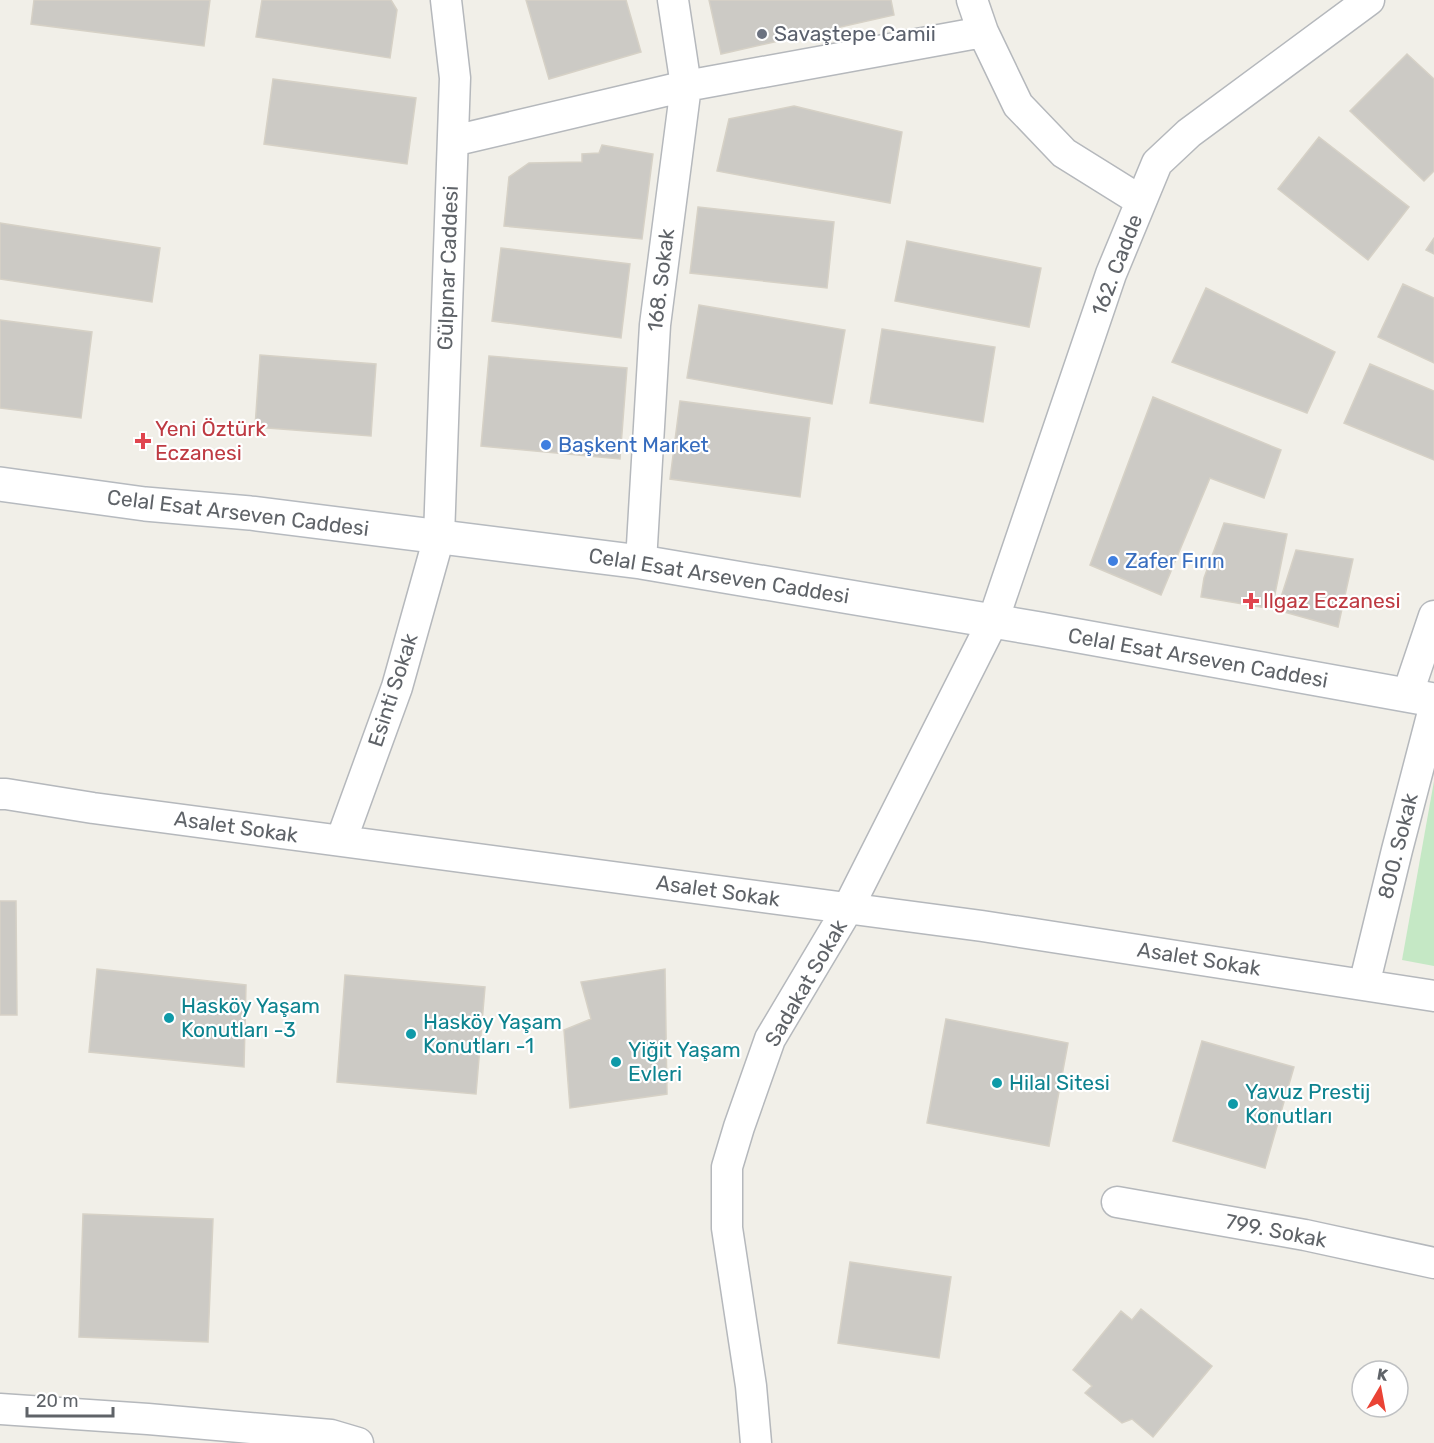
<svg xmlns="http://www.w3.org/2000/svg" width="1434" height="1443" viewBox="0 0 1434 1443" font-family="Rubik,sans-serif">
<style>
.green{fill:#c5e8c5}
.building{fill:#cccac5;stroke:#d6d1c6;stroke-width:1.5}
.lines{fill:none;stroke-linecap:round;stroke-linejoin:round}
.minor-casing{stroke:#b5b8bc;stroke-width:33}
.secondary-casing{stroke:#b6babf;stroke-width:36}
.minor{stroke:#fff;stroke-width:30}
.secondary{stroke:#fff;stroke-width:33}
.worship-dot{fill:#6b7280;stroke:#fff;stroke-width:2}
.health-dot{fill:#e0444e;stroke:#fff;stroke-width:2}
.shop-dot{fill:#3f7fe0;stroke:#fff;stroke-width:2}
.culture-dot{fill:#0f9aa8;stroke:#fff;stroke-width:2}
.labels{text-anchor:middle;stroke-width:4.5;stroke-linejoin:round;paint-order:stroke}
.worship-label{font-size:21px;fill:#5b616d;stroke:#fff;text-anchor:start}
.street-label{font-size:21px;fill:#5f6368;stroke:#fff}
.health-label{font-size:21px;fill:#be3a42;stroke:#fff;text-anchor:start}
.shop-label{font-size:21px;fill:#366cbe;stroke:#fff;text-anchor:start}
.culture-label{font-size:21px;fill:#0d838f;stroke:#fff;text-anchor:start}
</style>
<rect width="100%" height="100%" fill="#f1efe8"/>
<path class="green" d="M1434,781V966L1402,960Z"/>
<path class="building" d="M34,0H210L204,46L31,24Z
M262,0H391L397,10L390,58L256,37Z
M526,0H626L641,52L549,79Z
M709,0H891L894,15L721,54Z
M1407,54L1434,79V171L1424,181L1350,111Z
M273,79L416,98L407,164L264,144Z
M794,106L902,132L890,203L717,171L729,119Z
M1319,137L1409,207L1368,260L1278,189Z
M602,145L653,154L642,239L504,226L509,177L529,163L582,162V154L599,153Z
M698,207L834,222L827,288L690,273Z
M0,223L160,248L152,302L0,279Z
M1434,238V254L1426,250Z
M907,241L1041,268L1029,327L895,301Z
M501,248L630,264L621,338L492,321Z
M1403,284L1434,298V363L1378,337Z
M1206,288L1335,352L1307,413L1172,362Z
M699,305L845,330L832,404L687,378Z
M0,320L92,332L81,418L0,408Z
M882,329L995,347L983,422L870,403Z
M260,355L376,364L371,436L255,427Z
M489,356L627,368L620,459L481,446Z
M1370,364L1434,391V460L1344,423Z
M1153,397L1281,450L1264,498L1210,478L1161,595L1090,565Z
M680,401L810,418L800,497L670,479Z
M1224,523L1287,534L1272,609L1201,597L1204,578Z
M1296,550L1353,559L1338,627L1277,610Z
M0,901H16L17,1015H0Z
M97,969L246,985L244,1067L89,1052Z
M665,969L667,1094L570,1108L564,1030L591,1019L581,982Z
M345,975L485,987L476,1094L337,1082Z
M946,1019L1068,1043L1049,1146L927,1123Z
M1202,1041L1294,1067L1265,1168L1173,1141Z
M83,1214L213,1219L208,1342L79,1337Z
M850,1262L951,1277L939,1358L838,1343Z
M1141,1309L1212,1366L1153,1437L1132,1419L1122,1423L1085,1393L1092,1386L1073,1370L1121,1311L1132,1320Z"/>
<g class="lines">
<defs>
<path id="minor" d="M972,0L983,32L1018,105L1064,153L1141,201
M453,141L686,86L983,32
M641,562L655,325L686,86L673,0
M1407,696L1434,616
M0,794H6L93,808L982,926L1434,996
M341,841L397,687L439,537L455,78L446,0
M1364,985L1397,850L1434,708
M1117,1202L1305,1235L1434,1263
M0,1409L148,1419L331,1435L358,1443
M756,1443L751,1386L727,1228V1167L739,1127L770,1039L848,908L993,621L1111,274L1157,163L1189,133L1369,0"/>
<path id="secondary" d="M0,484L145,504L250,513L641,562L1040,629L1434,700"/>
</defs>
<use href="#minor" class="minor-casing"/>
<use href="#secondary" class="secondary-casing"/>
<use href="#minor" class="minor"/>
<use href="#secondary" class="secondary"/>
</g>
<circle class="worship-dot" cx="762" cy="34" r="6"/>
<g class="health-dot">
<path d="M140 432h6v6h6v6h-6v6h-6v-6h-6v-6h6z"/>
<path d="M1248 592h6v6h6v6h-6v6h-6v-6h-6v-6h6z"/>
</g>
<g class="shop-dot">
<circle cx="546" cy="445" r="6"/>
<circle cx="1113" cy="561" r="6"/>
</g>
<g class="culture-dot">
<circle cx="169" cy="1018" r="6"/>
<circle cx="411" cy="1034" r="6"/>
<circle cx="616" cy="1062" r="6"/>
<circle cx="997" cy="1083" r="6"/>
<circle cx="1233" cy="1104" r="6"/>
</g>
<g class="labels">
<g class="worship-label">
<text x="774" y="41">Savaştepe Camii</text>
</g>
<g class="street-label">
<text transform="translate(1117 265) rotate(-69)" y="7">162. Cadde</text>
<text transform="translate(448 268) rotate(-88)" y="7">Gülpınar Caddesi</text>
<text transform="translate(661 280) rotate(-83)" y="7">168. Sokak</text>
<text transform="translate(238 513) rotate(7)" y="7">Celal Esat Arseven Caddesi</text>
<text transform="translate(719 576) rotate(9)" y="7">Celal Esat Arseven Caddesi</text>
<text transform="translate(1198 658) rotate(10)" y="7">Celal Esat Arseven Caddesi</text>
<text transform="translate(393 690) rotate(-72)" y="7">Esinti Sokak</text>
<text transform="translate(236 827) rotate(8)" y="7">Asalet Sokak</text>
<text transform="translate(1398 846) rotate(-76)" y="7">800. Sokak</text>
<text transform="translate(718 891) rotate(8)" y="7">Asalet Sokak</text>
<text transform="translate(1199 959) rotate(9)" y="7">Asalet Sokak</text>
<text transform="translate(806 983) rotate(-60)" y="7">Sadakat Sokak</text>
<text transform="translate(1276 1231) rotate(11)" y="7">799. Sokak</text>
</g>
<g class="health-label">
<text x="155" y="436">Yeni Öztürk<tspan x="155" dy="24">Eczanesi</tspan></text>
<text x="1263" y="608">Ilgaz Eczanesi</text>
</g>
<g class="shop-label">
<text x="558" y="452">Başkent Market</text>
<text x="1125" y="568">Zafer Fırın</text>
</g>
<g class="culture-label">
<text x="181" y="1013">Hasköy Yaşam<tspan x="181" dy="24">Konutları -3</tspan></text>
<text x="423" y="1029">Hasköy Yaşam<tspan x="423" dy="24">Konutları -1</tspan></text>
<text x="628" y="1057">Yiğit Yaşam<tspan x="628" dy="24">Evleri</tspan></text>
<text x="1009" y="1090">Hilal Sitesi</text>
<text x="1245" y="1099">Yavuz Prestij<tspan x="1245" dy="24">Konutları</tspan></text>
</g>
</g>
<g transform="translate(1380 1389) rotate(10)"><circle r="28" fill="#ffffff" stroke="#bfc1c3" stroke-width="1.5"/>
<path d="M0-4.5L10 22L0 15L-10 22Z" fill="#ea4335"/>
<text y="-9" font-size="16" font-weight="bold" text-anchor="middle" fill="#5f6368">K</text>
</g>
<path d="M27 1407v9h86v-9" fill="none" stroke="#5f6368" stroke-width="3"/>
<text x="36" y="1407" font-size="18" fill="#5f6368" stroke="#ffffff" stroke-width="4.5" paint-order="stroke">20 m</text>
</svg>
